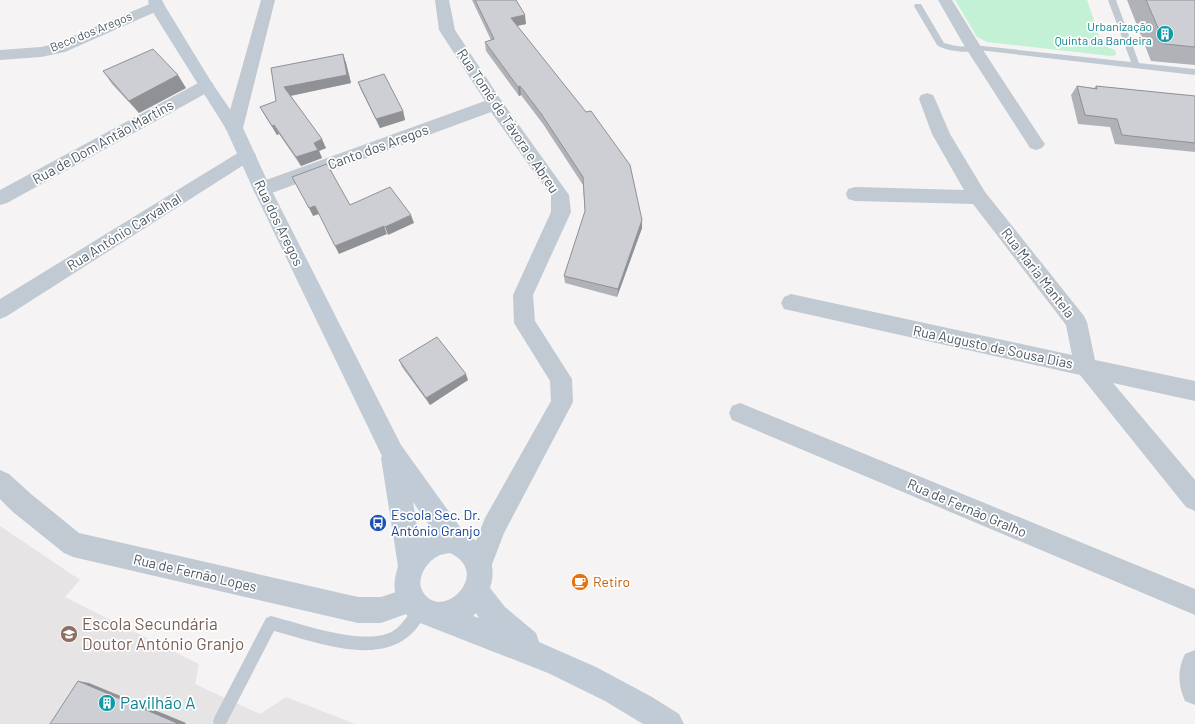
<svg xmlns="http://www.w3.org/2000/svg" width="1195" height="724" viewBox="0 0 1195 724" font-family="Barlow,sans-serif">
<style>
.education{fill:#e6e4e5}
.green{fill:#c3f1d5}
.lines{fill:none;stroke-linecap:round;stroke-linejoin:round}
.lane{fill:#c1cad2;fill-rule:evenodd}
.street{fill:#c1cad2;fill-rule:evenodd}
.secondary{fill:#c1cbd6;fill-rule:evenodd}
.wall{fill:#b0b2b7}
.shaded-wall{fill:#909195}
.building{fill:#cdcfd5;stroke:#909195}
.labels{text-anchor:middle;stroke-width:3.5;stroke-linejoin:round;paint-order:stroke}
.far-culture-label{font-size:12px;fill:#0d838f;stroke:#fff;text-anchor:end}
.far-street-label{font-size:12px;fill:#4a5661;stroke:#fff}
.street-label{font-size:14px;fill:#4a5661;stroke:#fff}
.transit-label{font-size:14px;fill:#164399;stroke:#fff;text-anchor:start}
.food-label{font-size:14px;fill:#c56008;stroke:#fff;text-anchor:start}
.near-education-label{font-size:17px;fill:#785e54;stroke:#fff;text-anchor:start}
.near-culture-label{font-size:17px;fill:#0d838f;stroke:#fff;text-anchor:start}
</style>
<rect width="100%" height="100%" fill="#f5f3f3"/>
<path class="education" d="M0,526L80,580L65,597L199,664L195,684L260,714L286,697L355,724H0Z"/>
<path class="green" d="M955,0H1087L1102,45L1115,50L1116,55L1111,56L987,42L977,37Z"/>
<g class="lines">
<path class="lane" d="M1108,0H1116L1139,63L1195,69V75L978,50C970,54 944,51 937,45L914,6L915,4H921L944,43C954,46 963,48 973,45L1131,62Z
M421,604L426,606L428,611C425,618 420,623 416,629C382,669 317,642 274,631L226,724H214L213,721L215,716L266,618L271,616C302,624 359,645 389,633C403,628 408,610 421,604Z"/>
<path class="street" d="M261,0H275L243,128L240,132L234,134L228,132L225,128Z
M435,0H449L455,30L501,100L569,195L571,212L533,295L535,321L572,379L573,402L504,533L488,575L479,579L470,575L466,566L485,518L551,401L550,381L514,323L513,295L551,212V196L491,112L269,194L262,196L255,194L253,189L255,184L485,101L439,30Z
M938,0H952L981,47L1042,140L1045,144L1042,148L1036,150L1030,148L965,47Z
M157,1L162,3L165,6L162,9L65,52L41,57L0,60V50L41,47L54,44Z
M206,81L212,82L214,86L212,90L7,203L0,205V190L200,82Z
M927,93L933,95L935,99L950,134L985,192L1084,316L1087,322L1095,360L1195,381V401L1113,383L1195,480V511L1186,507L1080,375L784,309L781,303L784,297L791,294L1072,355L1066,325L973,204L855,201L848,199L846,194L848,189L855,187L964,190L932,134L919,99L921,95Z
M247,149L253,151L256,155L253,159L7,316L0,319V299L241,151Z
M740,403L1195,589V615L732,420L729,413L732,406Z
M0,470L9,474L31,494L79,533L358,597H381L411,587L420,591L424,600L420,609L381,623H358L73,557L64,553L13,512L0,499Z
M1195,650V705L1185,701C1178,685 1177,670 1185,654Z"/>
<path class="secondary" d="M148,0H162L165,6L212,83L243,128L271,189L401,445L465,534C487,544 498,564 490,588L505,607L536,633L539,642L596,667L652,697L679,714L684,724H643L605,701L548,673L410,619C394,599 391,590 398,566L381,458L382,456L253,189L226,129L149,6ZM413,502L433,531L419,538ZM450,553C493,573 442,623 423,592C415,580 426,562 438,556C441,554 446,554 450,553ZM476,613L479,618L473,616Z"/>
</g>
<path class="wall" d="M472,0H516L526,24L517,26L642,228L617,297L565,283L564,276L585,212L583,185L543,124L521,95L519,96L486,51L485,42L491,40Z
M1127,0H1195V65L1151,61Z
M343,54L346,63L351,83L291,96L326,148L319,151L322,158L301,166L279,134L277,135L265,116L260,107L276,101Z
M103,71L186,88L139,113L112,84Z
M358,82L403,111L405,120L380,128L361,90Z
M1077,86L1094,88L1096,86L1195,96V152L1115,144L1110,127L1078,124L1071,95Z
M399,360L468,380L430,405L402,367Z"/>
<path class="shaded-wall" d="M525,15L526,24L512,27L511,18Z
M343,54L346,63L351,83L289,96L284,87Z
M178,75L186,88L139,113L129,101Z
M520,86L521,95L519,96L518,87Z
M403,111L405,120L380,128L376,119Z
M274,125L279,134L277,135L272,126Z
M322,139L326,148L319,151L322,158L301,166L296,157L314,143Z
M315,206L319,214L313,216L309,208Z
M411,215L414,223L388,235L385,227Z
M642,220V228L617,297L618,289Z
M384,226L387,234L339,254L335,246Z
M466,374L468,380L430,405L426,398Z
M78,681L89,683L186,723L185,724H176Z"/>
<path class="building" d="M475,0H516L525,15L511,18L586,112L591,111L630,165L642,220L618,289L564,276L585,211L583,177L542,115L520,86L518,87L485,42L494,39Z
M1146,0H1195V47L1165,44Z
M153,49L178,75L129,101L103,71Z
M343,54L347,75L284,87L322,139L314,143L318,150L296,157L274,125L272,126L260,107L276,101L271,68Z
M384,74L403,111L376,119L358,82Z
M1077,86L1097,89L1096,86L1195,96V143L1122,135L1117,119L1085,115Z
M327,164L350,205L390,187L411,215L385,227L384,226L335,246L315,206L309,208L292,177Z
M437,337L466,374L426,398L399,360Z
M78,681L177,723L176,724H50Z"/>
<defs>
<symbol id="building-disc" viewBox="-11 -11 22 22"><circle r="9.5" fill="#0f9aa8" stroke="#fff"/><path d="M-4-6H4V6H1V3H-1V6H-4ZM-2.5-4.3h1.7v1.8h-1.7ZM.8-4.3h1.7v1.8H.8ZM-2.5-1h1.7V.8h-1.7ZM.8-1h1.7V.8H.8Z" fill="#fff"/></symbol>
<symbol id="bus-disc" viewBox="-11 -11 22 22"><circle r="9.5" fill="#1a4fb4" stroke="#fff"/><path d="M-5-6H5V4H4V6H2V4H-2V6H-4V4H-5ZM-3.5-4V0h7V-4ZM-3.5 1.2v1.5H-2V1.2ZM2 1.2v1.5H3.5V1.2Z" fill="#fff"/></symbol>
<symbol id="cafe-disc" viewBox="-11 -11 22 22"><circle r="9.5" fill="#e8710a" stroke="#fff"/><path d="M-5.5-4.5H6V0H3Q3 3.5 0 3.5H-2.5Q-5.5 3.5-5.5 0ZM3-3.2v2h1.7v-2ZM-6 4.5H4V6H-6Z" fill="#fff"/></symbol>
<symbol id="school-disc" viewBox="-11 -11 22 22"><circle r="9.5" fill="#8d6e63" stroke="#fff"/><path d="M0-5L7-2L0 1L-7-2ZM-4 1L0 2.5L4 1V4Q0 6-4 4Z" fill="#fff"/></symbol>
</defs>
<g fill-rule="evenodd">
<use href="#building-disc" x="1155" y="24" width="20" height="20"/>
<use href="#bus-disc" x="368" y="513" width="20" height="20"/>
<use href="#cafe-disc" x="570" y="572" width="20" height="20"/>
<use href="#school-disc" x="59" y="624" width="20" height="20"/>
<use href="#building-disc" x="97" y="693" width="20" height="20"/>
</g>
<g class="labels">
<g class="far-culture-label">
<text x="1152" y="31">Urbanização<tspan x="1152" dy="14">Quinta da Bandeira</tspan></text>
</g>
<g class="far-street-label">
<text transform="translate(91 32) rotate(-22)" y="4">Beco dos Aregos</text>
</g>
<g class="street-label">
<text transform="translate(508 121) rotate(56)" y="5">Rua Tomé de Távora e Abreu</text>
<text transform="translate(103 142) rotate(-29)" y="5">Rua de Dom Antão Martins</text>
<text transform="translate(378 147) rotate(-20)" y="5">Canto dos Aregos</text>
<text transform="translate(279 223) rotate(64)" y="5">Rua dos Aregos</text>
<text transform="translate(124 232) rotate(-32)" y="5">Rua António Carvalhal</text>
<text transform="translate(1038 273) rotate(52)" y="5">Rua Maria Mantela</text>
<text transform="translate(993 347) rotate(12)" y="5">Rua Augusto de Sousa Dias</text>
<text transform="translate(967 508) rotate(23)" y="5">Rua de Fernão Gralho</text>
<text transform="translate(195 573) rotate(13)" y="5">Rua de Fernão Lopes</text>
</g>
<g class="transit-label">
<text x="391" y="520">Escola Sec. Dr.<tspan x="391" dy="16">António Granjo</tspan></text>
</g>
<g class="food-label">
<text x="593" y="587">Retiro</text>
</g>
<g class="near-education-label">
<text x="82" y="630">Escola Secundária<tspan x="82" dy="20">Doutor António Granjo</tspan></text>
</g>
<g class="near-culture-label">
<text x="120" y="709">Pavilhão A</text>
</g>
</g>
</svg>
